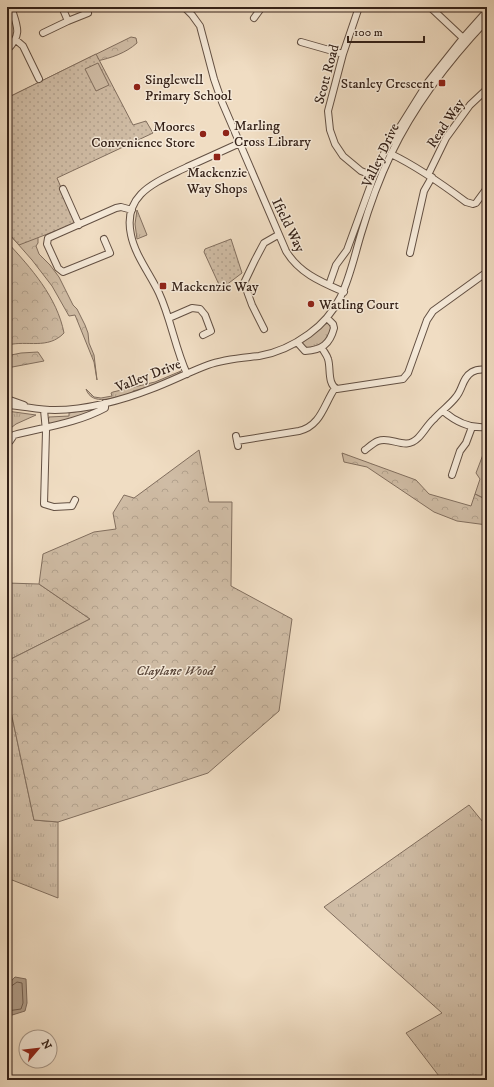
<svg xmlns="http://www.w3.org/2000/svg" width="494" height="1087" viewBox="0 0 494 1087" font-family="'IM FELL DW Pica',serif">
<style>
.grass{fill:url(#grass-tufts);stroke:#826f5f}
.forest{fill:url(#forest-crowns);stroke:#826f5f}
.park{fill:url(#park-dots);stroke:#826f5f}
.pitch{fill:#d0bda6;stroke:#826f5f}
.water{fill:#b09d89;stroke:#7e6b5c}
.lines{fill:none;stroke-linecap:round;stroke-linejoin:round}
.shore{stroke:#725f50;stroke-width:1}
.minor-casing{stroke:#635043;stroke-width:8}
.minor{stroke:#f5e9d8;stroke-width:6}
.poi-dot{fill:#8f2418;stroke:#f5e9d8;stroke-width:1.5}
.labels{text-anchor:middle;stroke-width:3;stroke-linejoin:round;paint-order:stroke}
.street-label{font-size:14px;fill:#342118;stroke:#f5e9d8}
.poi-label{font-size:14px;fill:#342118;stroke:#f5e9d8;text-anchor:start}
.park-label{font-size:14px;font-style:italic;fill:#5b483c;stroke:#f5e9d8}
</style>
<defs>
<pattern id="grass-tufts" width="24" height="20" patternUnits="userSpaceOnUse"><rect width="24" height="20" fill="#d0bda6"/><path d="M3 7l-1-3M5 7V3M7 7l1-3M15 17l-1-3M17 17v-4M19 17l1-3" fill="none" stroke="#b3a28e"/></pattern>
<pattern id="forest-crowns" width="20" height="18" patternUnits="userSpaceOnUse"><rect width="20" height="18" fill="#d0bda6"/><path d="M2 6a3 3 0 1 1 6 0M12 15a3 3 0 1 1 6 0" fill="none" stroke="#b3a28e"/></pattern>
<pattern id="park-dots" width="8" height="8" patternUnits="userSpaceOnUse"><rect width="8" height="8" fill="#d0bda6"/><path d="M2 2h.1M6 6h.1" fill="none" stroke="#b3a28e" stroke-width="1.8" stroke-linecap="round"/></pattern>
</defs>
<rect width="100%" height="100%" fill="#f0ddc3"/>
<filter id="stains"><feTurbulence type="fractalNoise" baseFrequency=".005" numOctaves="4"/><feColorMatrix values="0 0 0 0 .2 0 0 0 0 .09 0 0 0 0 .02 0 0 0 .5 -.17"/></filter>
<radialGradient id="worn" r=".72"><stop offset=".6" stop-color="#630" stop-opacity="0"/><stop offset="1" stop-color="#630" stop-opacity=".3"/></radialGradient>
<path class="grass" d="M137,210L147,235L137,239L135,224Z
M329,323L333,328L323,344L307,350L302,344L303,342L325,324Z
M181,371C175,379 142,389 133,391V393L129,394C115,397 92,407 86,389L94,397L101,398L112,396L111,393L113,392L155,382Z
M101,407L90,414L50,424L48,421L49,417L69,416V413Z
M7,411L36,415L16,424L7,431Z
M487,450V501L485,499L475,494L480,479L476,473L484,452Z
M7,583L39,584L90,619L7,661Z
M7,693L34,820L58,822V898L7,878Z
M469,805L487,827V1080H442L406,1033L442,1013L324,907Z"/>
<path class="forest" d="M131,37L136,38L137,43C126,53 111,58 97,61L7,106V98Z
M7,192L38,234V243L36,246L39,254L50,265L59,277L73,305L77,309L85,325L88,333L89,343L94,355L97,380L94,362L75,315L69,316L52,286L32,260L10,235L7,231Z
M7,242C31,268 57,297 64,333C48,350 27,340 8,345L7,355H11L21,353L38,352L44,361L7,368Z
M199,450L209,502H232L231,586L292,619L279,711L208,773L58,822L34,820L7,693V661L90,619L39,584L43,554L94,532L116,529L113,513L124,495L134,498Z
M342,453L416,480L429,494L471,506L475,494L485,499L487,501V525L457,521L434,512L367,467L344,462Z"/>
<path class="park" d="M96,54L133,125L146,121L153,133L57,178L76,223L19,245L10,235L7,231V98Z
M231,239L242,273L221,289L204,252L205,249Z"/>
<path class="pitch" d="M98,63L109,85L96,91L85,69Z"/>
<path class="water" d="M15,977L26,979L27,1003L25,1011L9,1016L7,1014C7,999 3,988 15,977Z"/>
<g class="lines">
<path class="shore" d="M7,988L10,987L17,982L22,983L23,1003L21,1009L7,1011"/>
<defs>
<path id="minor" d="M62,7L68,21L88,13
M184,7L192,15L200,26L214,79L222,102L286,251C299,273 321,282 344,292
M359,7L343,54L328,111L330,130L335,144L343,156L361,171L374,176
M430,7L463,38
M254,18L262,7
M43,33L68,21
M16,40L23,46L39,79
M301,42L343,54
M7,50C23,34 17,26 11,7
M391,154C418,167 442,184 466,202L473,204L476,203L487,188
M428,175L446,138L470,105L487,89
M63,189L79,225
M104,239L110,253L63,272L58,268L47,244L48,238L116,208L121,207L132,210
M410,253L424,191L432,177
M329,285L336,265L347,250L374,176L386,149L428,82L463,38L487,11
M169,318L192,308L200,309L205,315L211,331L203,335
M264,329L252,305L244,283L255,260L264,243L278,235
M297,342L305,351C322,350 330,344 334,328L333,324L327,318
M322,348C324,352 327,355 328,359C331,368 327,384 337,389L403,379L408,373L427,320L433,311L487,272
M187,374C175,348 171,319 159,293C150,274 135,255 131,235C122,193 157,182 187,167C205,159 222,151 240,143
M7,399L24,405
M7,405C23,406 39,410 55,410C86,410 123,400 151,389C170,382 189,372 208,365C224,359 242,358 259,356C277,353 294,345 309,334C345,308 349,274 361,234C369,207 379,179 391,154C414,106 451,58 487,20
M44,410L46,431L44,504L54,507L72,506L75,500
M443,411C456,422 470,429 487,427
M236,436L238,446
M10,441L14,435C45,427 77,423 105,408V403
M237,441L299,431C321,426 324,404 335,388
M365,450C369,447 373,443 378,441C392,436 405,451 418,438C424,432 428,424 434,419C441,411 450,405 456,397C463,389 462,378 472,372C477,369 482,369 487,370
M452,475L460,451L466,443L472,427"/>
</defs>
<use href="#minor" class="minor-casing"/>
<use href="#minor" class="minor"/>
</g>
<g class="poi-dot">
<rect x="438" y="79" width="8" height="8" rx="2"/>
<circle cx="137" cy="87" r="4"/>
<circle cx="226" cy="133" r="4"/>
<circle cx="203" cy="134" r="4"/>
<rect x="213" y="153" width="8" height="8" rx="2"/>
<rect x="159" y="282" width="8" height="8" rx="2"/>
<circle cx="311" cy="304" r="4"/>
</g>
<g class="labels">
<g class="street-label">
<text transform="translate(326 74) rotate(-75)" y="5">Scott Road</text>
<text transform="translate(445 123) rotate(-56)" y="5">Read Way</text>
<text transform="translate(380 155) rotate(-65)" y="5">Valley Drive</text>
<text transform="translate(289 225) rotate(64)" y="5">Ifield Way</text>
<text transform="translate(148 375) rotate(-21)" y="5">Valley Drive</text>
</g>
<g class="poi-label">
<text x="145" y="84">Singlewell<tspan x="145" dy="16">Primary School</tspan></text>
<text x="434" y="88" text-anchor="end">Stanley Crescent</text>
<text x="234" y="130">Marling<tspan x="234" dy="16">Cross Library</tspan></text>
<text x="195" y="131" text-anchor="end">Moores<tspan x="195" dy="16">Convenience Store</tspan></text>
<text x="217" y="177" text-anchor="middle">Mackenzie<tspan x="217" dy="16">Way Shops</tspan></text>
<text x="171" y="291">Mackenzie Way</text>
<text x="319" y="309">Watling Court</text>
</g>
<g class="park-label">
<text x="175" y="675">Claylane Wood</text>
</g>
</g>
<rect width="494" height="1087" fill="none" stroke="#f0ddc3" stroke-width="24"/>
<rect x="8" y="8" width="478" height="1071" fill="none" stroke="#342118" stroke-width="2"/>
<rect x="12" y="12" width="470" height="1063" fill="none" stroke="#342118"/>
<g transform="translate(38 1049) rotate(62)"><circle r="19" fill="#f5e9d8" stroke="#a8998b"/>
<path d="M0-3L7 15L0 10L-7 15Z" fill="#8f2418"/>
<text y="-6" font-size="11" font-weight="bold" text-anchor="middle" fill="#342118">N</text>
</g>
<path d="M348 36v6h76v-6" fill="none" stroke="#342118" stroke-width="2"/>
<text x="354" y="36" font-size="12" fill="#342118" stroke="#f5e9d8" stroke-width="3" paint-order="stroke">100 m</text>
<rect width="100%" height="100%" filter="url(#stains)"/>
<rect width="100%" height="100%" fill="url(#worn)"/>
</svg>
